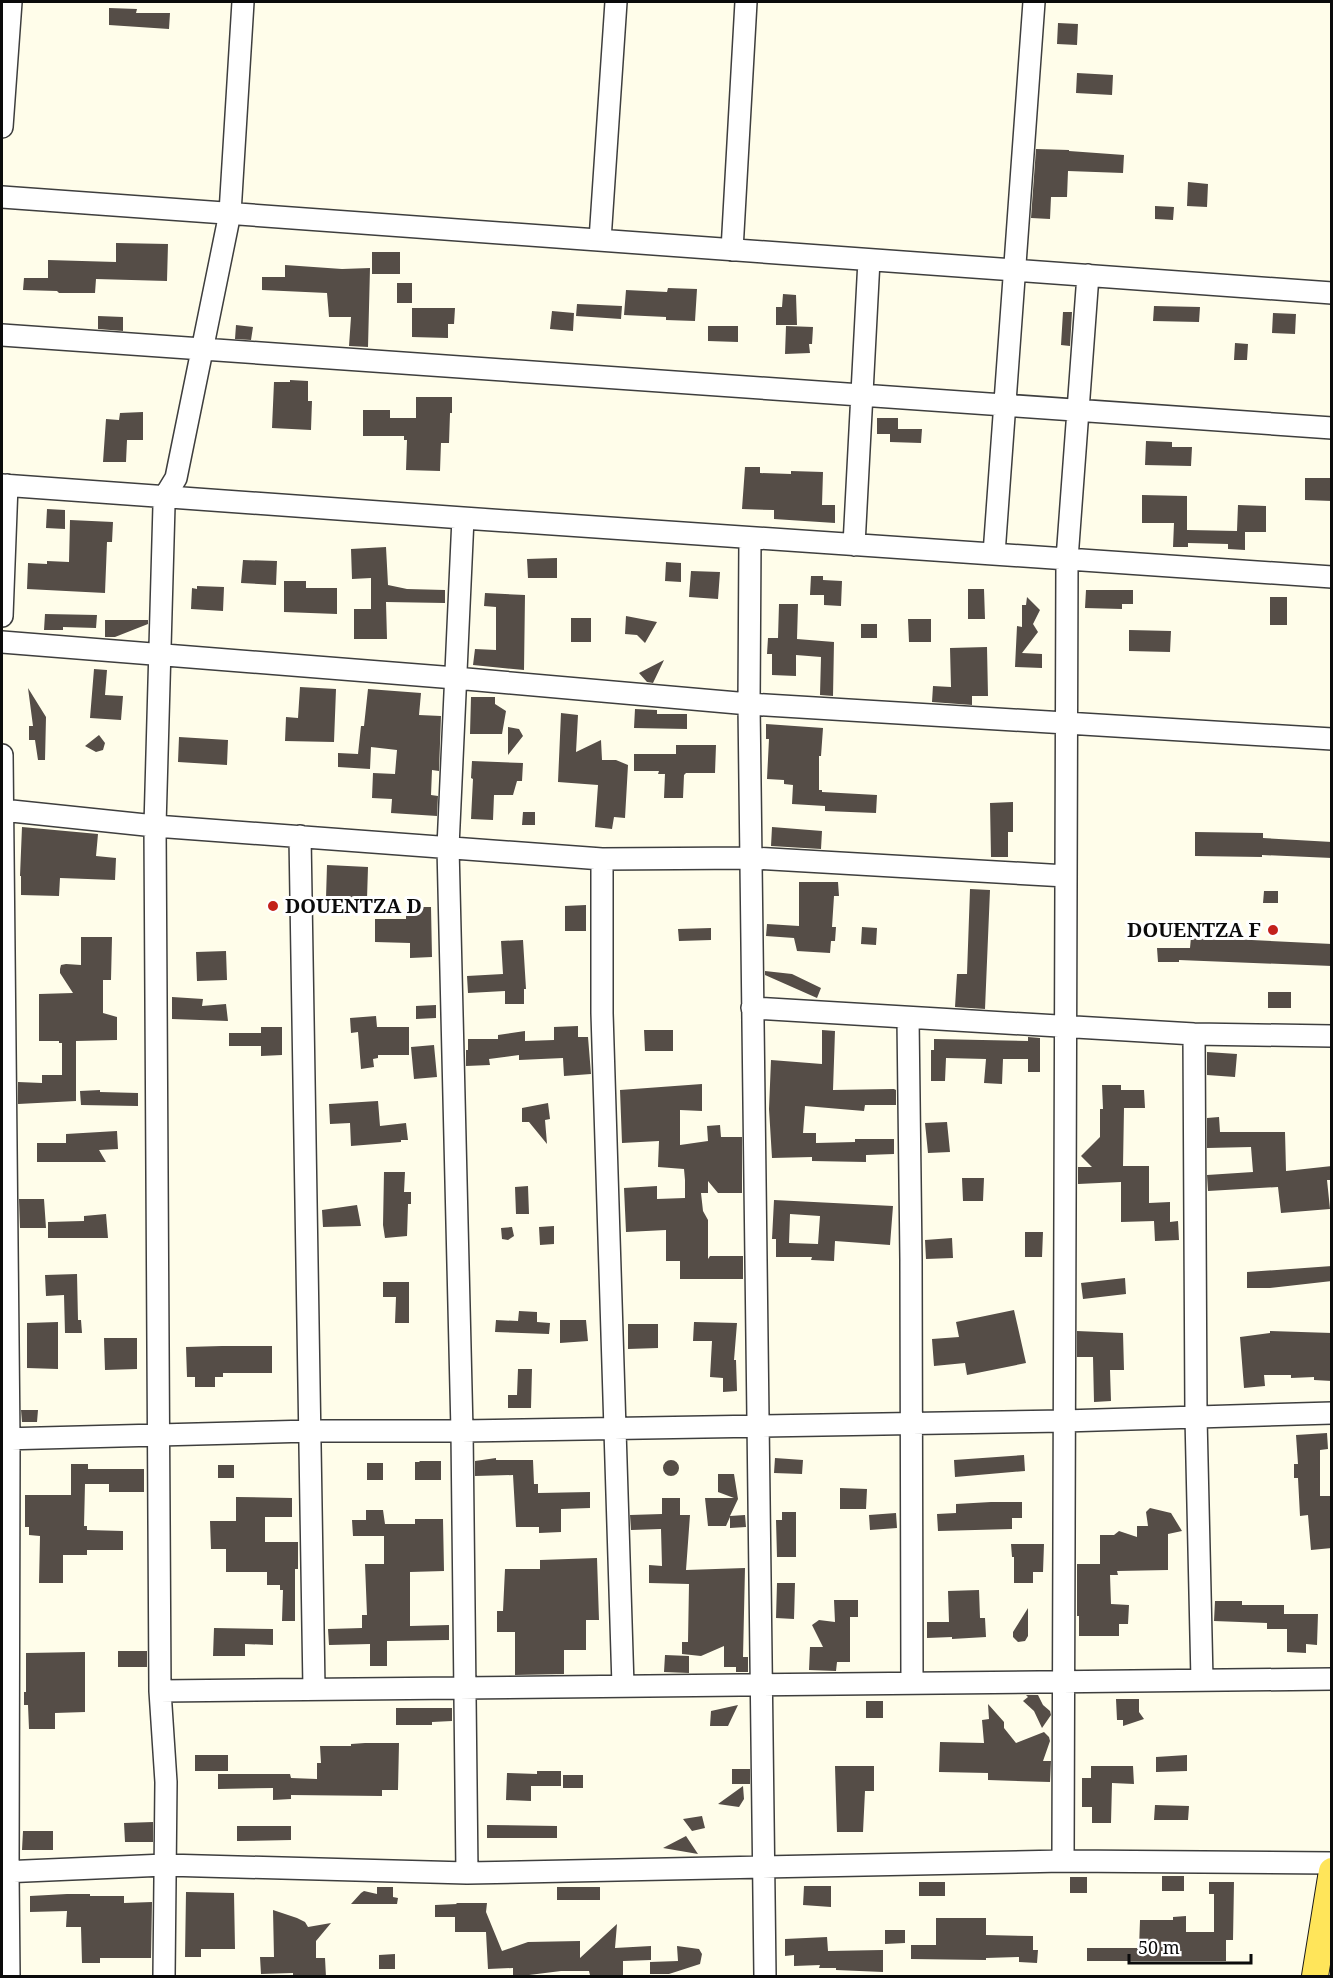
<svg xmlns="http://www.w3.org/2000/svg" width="1333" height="1978" viewBox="0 0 1333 1978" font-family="'Noto Serif',serif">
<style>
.building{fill:#554d47;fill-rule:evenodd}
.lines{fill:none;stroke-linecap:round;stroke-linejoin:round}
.minor-casing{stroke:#3e3e3e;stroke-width:24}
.major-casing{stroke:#1c1c1c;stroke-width:28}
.minor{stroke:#fff;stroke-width:21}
.major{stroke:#ffe55a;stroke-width:26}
.poi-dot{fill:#c3211b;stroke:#fff;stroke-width:2}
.labels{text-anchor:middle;stroke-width:6;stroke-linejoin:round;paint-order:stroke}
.poi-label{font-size:20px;font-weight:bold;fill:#0b0b0b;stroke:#fff;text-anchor:start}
</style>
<rect width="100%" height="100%" fill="#fffdea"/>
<path class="building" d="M109,8L137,9L136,13H170L169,29L109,25Z
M1058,23L1078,24L1077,45L1057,44Z
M1077,73L1113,75L1112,95L1076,93Z
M1036,149L1069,150V151L1124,155L1123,173L1068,171L1067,197H1051L1050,219L1031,218Z
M1188,182L1208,184L1207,207L1187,206Z
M1155,206L1174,207L1173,220L1155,219Z
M116,243L168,244L167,281L96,279L95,293H59L57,291L23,290L24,278H48V260L116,262Z
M372,252H400V274H372Z
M285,265L342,269L370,268L368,347L349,346L351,317H329L327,293L262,290V277H285Z
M397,283H412V303H397Z
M668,288L697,289L695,321L666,320V317L624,315L626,290L667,292Z
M783,294L796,295L797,325H776V307H782Z
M577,304L622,306L621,319L576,316Z
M1154,306L1200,307L1199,322L1153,321Z
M412,308H455L454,324H448V338L412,337Z
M552,311L574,313L573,331L550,329Z
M1063,312H1072L1070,346L1061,345Z
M1273,313L1296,314L1295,334L1272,333Z
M98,316L123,317V331L98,329Z
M236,325L253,327L251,340L235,339Z
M708,326H738V342L708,341Z
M786,326L813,327L812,344H809L810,353L785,354Z
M1235,343L1248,344L1247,360H1234Z
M290,380L308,381V401H312L311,430L272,428L274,382H290Z
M416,397H452V413H450L449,443H441L440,471L406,470L407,440H404V436H363V410H390V418H416Z
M143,412V440H127L126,462H103L106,419L119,420L120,413Z
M877,418H898V429H922L921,443L890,442V434H877Z
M1146,441L1172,442V447H1192L1191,466L1145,465Z
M745,467H760V473L791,474V471L823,472L822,505H835V523L774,519V510L742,509Z
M1305,478H1332V501L1305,500Z
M1142,495L1187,496V530L1237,531L1238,505L1266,506V532H1245V550L1228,549V544L1188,543V547H1173L1174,523H1142Z
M47,509L65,510V529L46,528Z
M70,520L113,522L112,542H107L105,593L27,589L28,563L47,564V561L69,562Z
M386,547L388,585L407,589L445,590V603L386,602L387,639H354V609H371V578L352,579L351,549Z
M557,558V578H528L527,559Z
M243,560L277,561L276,585L241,583Z
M666,562L681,563V582L665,581Z
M691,571L720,572L718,599L689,597Z
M811,576H823V580L842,581L841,606L824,605V595H810Z
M284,581H306V588H337V614L284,612Z
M197,586L224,587L223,611L191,609L192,588L197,589Z
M968,589H984L985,619H968Z
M1086,590H1133V604H1122V609L1085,608Z
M485,593L525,595L524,670L473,665L475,649L496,650V607L484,606Z
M1027,597L1040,610L1033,624L1038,632L1022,653L1042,654V668L1015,667L1017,626L1022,627V605H1026Z
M1270,597H1287V625H1270Z
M779,604H798L797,639L834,642L833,696L820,695L821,657L796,655V676L772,675V654H767L768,638H778Z
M45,614L97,615L96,628L63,627V630H44Z
M626,616L657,622L645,643L637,635L625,634Z
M571,618H591V642H571Z
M908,619H931V642H909Z
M105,620H148V624L115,637H105Z
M861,624H877V638H861Z
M1129,630L1171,631L1170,652L1129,651Z
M987,647L988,696H972V705L932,702L933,686L951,687L950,648Z
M664,660L653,683L647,682L639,673Z
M94,669L107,670L105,695L123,696L121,720L90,718Z
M300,687L336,689L334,742L285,741L286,717L298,718Z
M28,688L46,717L45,760H38L35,740H29V726H33Z
M368,689L421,693L419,715L441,716L439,771L432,770L431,795L438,796L437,816L391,813L392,799L372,798L373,773L395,774L397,750L371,747L370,769L338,767V753L358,754L361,726H364Z
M471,697H495V704L506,711L502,734H470Z
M635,709L657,710V714H687V729L634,728Z
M561,713L578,715L576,752L601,740L602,760H616L628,765L625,818L614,817L612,829L595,827L598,785L558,782Z
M766,724L823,728L821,756H819V790H822V792L877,795L876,813L825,811V806L792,804L793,785L784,784V780L767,779L769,739H766Z
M508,727L519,729L523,736L508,755Z
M99,735L105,743L103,750L96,752L85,746Z
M179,737L228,740L227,765L178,762Z
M676,745H716L715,773H686L684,775L683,798H664L665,774H658L659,771H634V754H676Z
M472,761L523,763L522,781H517L513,795H494L493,820L471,819L473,779L471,778Z
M1013,802V832H1008V857H991L990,803Z
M523,812H535V825H522Z
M22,827L98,834L96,856L116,858L115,880L60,878L59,896L21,895V876H20Z
M772,827L822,831L821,849L771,846Z
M1195,832L1263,833V838L1332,842V858L1262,855V857L1195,856Z
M327,865L368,867L367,899L326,898Z
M799,882H838L839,896H834L832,927H836L835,941H831L830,953L797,951L794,938L766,936L767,924L799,926Z
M970,889L990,890L985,1009L955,1007L957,974H967Z
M1264,891H1278V903H1263Z
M586,905V931H565V906Z
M406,907H431L432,957L410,958V943L375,942V919H406Z
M862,927L877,928L876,945L861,944Z
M711,928V940L679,941L678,929Z
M81,937H112L111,980H103V1013L117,1017V1040L76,1041V1101L18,1104V1082L42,1083V1075H62V1043H59V1041H39V994L73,993L60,973V969L61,965L66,964L81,965Z
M1191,937L1332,944V966L1179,960V962H1158L1157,948H1190Z
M523,940L526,989H524V1004H505V991L468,993L467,976L503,974L501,941Z
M226,951L227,980L197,981L196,952Z
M765,971L792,974L821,988L817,998L765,975Z
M1268,992H1291V1008H1268Z
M172,997L203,999L202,1006L226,1004L228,1021L172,1019Z
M436,1005V1018L416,1019V1006Z
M376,1016L377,1027H409V1055H378V1058L373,1059L374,1067L361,1069L358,1032L351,1033L350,1018Z
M578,1026V1037H588L591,1074L564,1076L563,1058L519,1060V1055L489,1059L490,1065L466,1066V1050H468V1039H498V1035L525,1031V1041L554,1040V1027Z
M261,1027H282V1055L261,1056V1046H229V1033H261Z
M644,1030H673V1051H645Z
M822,1030L835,1031L833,1090L894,1089L896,1090V1105H865L864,1111L805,1106L803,1133H816V1143L855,1142V1139H894V1154L866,1155V1162L812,1161V1157L772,1158L769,1109L771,1060L822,1064Z
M1028,1037L1040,1038V1072H1028V1059H1003L1002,1084L984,1083L986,1059L946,1058L945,1081H931V1050H934V1039L1028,1041Z
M434,1045L437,1077L414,1079L411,1047Z
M1207,1052L1237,1054L1235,1077L1207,1075Z
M702,1084V1111L680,1110V1145L708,1141L707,1126L720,1125L721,1137H742V1193H718L708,1181V1193H701L703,1211L708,1220V1259L710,1256H743V1279H680V1261H666V1230L626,1232L624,1188L657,1186V1199L685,1198V1180L684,1169L658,1167L659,1141L622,1143L620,1090Z
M1102,1085H1121V1090H1144L1145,1108H1124L1123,1166H1149V1203L1170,1202V1222L1178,1221L1179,1240L1155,1241L1154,1221L1121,1222V1182L1078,1184V1167H1092L1081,1156L1100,1137V1109H1103Z
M100,1090V1092L138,1093V1106L81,1105L80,1091Z
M378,1101L380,1126L406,1123L408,1140H401V1142L351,1146L350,1123L330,1124L329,1104Z
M548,1103L550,1119L545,1120L547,1144L529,1122H522V1108Z
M1219,1117L1220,1132H1285L1286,1171L1332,1166V1180H1327L1330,1209L1281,1213L1278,1187L1208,1191L1207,1175L1253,1172L1251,1147L1207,1148V1118Z
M947,1122L950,1152L928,1153L925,1123Z
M117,1131L118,1149L99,1150L106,1162H37V1143H66V1134Z
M384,1172H405L404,1192H411V1204H408L407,1236L385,1238L383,1225Z
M962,1178H984L983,1201H963Z
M528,1186L529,1214H516L515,1187Z
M19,1199H44L46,1228H20Z
M774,1200L893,1206L890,1245L835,1241L834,1261L811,1260L812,1257H776V1239H772ZM790,1214L820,1216L818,1244L789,1243Z
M357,1205L361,1226L323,1227L322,1210Z
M106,1214L108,1238H48V1222L84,1221V1216Z
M554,1226V1244L540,1245L539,1227Z
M512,1227L514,1236L508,1240L502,1239L501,1228Z
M1025,1232H1043L1042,1257H1025Z
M952,1238L953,1258L926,1259L925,1240Z
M1332,1266V1281L1270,1288H1247V1272Z
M77,1274L78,1320H81L82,1333H65L64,1295L46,1296L45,1275Z
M1125,1278L1126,1294L1083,1299L1081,1283Z
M383,1282H409V1323H395L396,1297H383Z
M1014,1310L1026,1363L967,1375L965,1363L934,1366L932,1339L959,1337L956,1322Z
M519,1311L537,1312V1322L550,1323L549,1334L495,1332L496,1320L518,1321Z
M560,1320H586L588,1341L560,1343Z
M58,1322V1369L27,1368V1323Z
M694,1322L737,1323L734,1360H736L737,1391L723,1392V1378L710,1377L712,1341H693Z
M628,1324H658V1348L628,1349Z
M1077,1331L1123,1333L1124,1370H1110L1111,1401L1094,1402L1093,1357H1077Z
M1270,1331L1332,1333V1381L1314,1380V1377L1291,1378V1375H1264L1265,1386L1244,1388L1240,1337L1270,1333Z
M104,1338H137V1369L105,1370Z
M222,1346H272V1373H223V1377H215V1387H195V1377H187L186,1347Z
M518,1369H532L531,1408H508V1395H517Z
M21,1410H38L37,1422H22Z
M1327,1433L1328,1449L1320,1450V1496H1332V1548L1311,1550L1308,1515L1300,1516L1298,1478H1294V1464H1298L1296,1435Z
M1024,1455L1025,1471L955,1477L954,1460Z
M496,1458V1460H533L534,1484H538V1493L590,1492V1508L561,1509V1532L539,1533V1527H516L513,1475L475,1476V1461Z
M775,1458L803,1460L802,1474L774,1473Z
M663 1468a8 8 0 1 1 16 0a8 8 0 1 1-16 0Z
M420,1461H441V1480H415V1462H419Z
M367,1463H383V1480H367Z
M71,1464H88V1469H144V1492H109V1484H85L84,1526H87V1530L123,1531V1550H87V1555H63V1583H39L40,1536L29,1535V1527H25V1495H71Z
M218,1465H234V1478H218Z
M718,1474H734L738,1499L730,1516L745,1515L746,1527L730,1528V1517L726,1526H708L705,1498H734L718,1492Z
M840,1488L867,1489L866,1509H840Z
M236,1497L292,1498V1517H265V1542H298V1569H295V1621H282L283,1590H280V1585H267V1572H226V1549H211L210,1521H236Z
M662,1498H680V1515H690L686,1570L745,1568L743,1657H748V1672H736V1667H724V1646L701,1656L682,1654V1642H688L689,1584L649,1583V1565L662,1566L661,1529L631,1530L630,1515L662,1514Z
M991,1502H1022V1518H1012V1529L938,1531L937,1514L956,1513V1504Z
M1150,1508L1171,1513L1182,1531L1168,1534V1570L1117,1571L1118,1575H1110L1111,1604L1129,1605L1128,1624H1119V1636H1079V1616H1077V1564H1100V1535H1114L1119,1531L1137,1537V1526H1148L1146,1512Z
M366,1510H383L385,1524H415V1519H443L444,1571L410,1572V1626L449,1625V1640L387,1641V1666H370V1644L329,1645L328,1629L362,1628V1615H367L365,1564H384V1536H353L352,1520H366Z
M782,1512H796V1557H777L776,1520H782Z
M896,1513L897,1528L870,1530L869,1515Z
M1011,1544H1044L1043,1572H1033V1583H1014V1557H1012Z
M597,1558L599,1620H586V1650H564V1674L515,1675V1632H497V1611H503L505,1569H540V1560Z
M777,1583H795L794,1619L776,1618Z
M979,1590L980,1618H985L986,1637L952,1639V1637L927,1638V1622H949L948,1591Z
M834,1600H858V1617H850V1662H837L836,1671L809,1670L810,1647H823L812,1625L819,1620L835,1622Z
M1215,1601H1242V1605H1284V1614H1318L1317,1645L1306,1644V1653L1287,1652V1629H1267V1623L1214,1621Z
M1028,1608V1636L1025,1641L1018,1642L1013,1637V1632Z
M214,1628L273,1629V1645L245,1644V1656H213Z
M118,1651H147V1667H118Z
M85,1652V1712L55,1713V1729H29L28,1705H24V1692H26V1653Z
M665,1655L689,1656V1673L664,1672Z
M1026,1695H1038L1043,1705L1050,1711L1051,1715L1042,1728L1034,1711L1023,1701L1028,1697Z
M1116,1699H1139V1712L1144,1719L1123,1726V1720H1117Z
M866,1701H883V1718H866Z
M988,1704L1004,1722V1728L1016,1743L1044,1732L1049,1737L1050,1741L1043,1761H1051L1050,1782L988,1780V1773L939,1772L940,1742L984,1743L982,1720L989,1719Z
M738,1705L728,1726H710L711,1711Z
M396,1708H452V1721L432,1722V1725H396Z
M365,1743H399L398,1790H382V1796L291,1795V1799L273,1800V1788L218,1789V1774H290L291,1778L317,1779V1763H321L320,1746H351V1744Z
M195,1755H228V1771H195Z
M1187,1755V1771L1156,1772V1757Z
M835,1766H874V1791H865L863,1832H837Z
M1091,1766H1133L1134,1784L1112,1783L1111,1823H1092V1807H1082V1778H1091Z
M732,1769H750V1784H732Z
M537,1771H561V1786H531V1801L506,1800L507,1773L537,1774Z
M563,1775H583V1788H563Z
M743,1786L744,1799L739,1807L718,1804Z
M1155,1805L1189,1806L1188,1820H1154Z
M702,1816L705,1828L692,1831L683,1819Z
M153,1822V1842H125L124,1823Z
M487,1825L557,1826V1838H487Z
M237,1826H291V1840L237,1841Z
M23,1831H53V1850H22Z
M686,1836L698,1854L663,1848Z
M1162,1876H1184V1891H1162Z
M1070,1877H1087V1893H1070Z
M919,1882H945V1896H919Z
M1209,1882H1234L1233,1940H1226V1961H1087V1948H1139L1140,1920H1173V1917L1186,1916V1932H1214V1894H1209Z
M804,1886H831V1907L803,1905Z
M377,1887H393V1897L398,1898L397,1904H351L361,1893L364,1891L377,1894Z
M557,1887H600V1900H557Z
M186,1892L234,1893L235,1949H201V1957H185Z
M67,1894H90V1896H124V1903L152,1902L151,1958H100V1963H82L81,1927H66L67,1911L30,1912V1896Z
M456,1903H487L486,1912L502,1951L528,1942L580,1941V1958L617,1924L615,1948L651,1946V1960L623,1961V1975H590L589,1971H561L513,1977V1968L488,1969L486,1932H455V1917H435V1905L457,1904Z
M273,1910L297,1918L305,1922L308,1927L331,1923L316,1941V1958H325L326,1977H293V1973L261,1974L260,1957H274Z
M936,1918H986V1935L1033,1936V1950H1038L1037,1963L1019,1962V1957L986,1958V1960L911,1959V1945H936Z
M885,1930H905V1943L885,1944Z
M827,1937L828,1951L883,1950V1972L836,1970V1968H819L820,1965L794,1966V1955L785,1956V1939Z
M677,1946L699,1949L702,1954L700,1964L669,1974H650V1962L678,1961Z
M395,1954V1969H379V1955Z"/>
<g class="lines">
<defs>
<path id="minor" d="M2,127L11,2
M2,197L1332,293
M600,240L616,2
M732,250L746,2
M2,335L1332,428
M2,485L463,518L1332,577
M463,518L448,847L462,1431L467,1873
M750,538L749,704L765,1976
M854,545L869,260
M994,554L1034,2
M2,616L7,485
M2,642L455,678L749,704L1332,739
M2,755L9,1439L8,1872L9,1976
M2,810L155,826L602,859L752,858L1066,876
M300,836L314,1689
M602,859V1013L623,1686
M752,1008L1194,1034L1332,1036
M908,1018L911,1260L912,1683
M1194,1034L1196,1417L1202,1680
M2,1439L310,1431H462L1064,1421L1332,1413
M160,1691L1332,1679
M1063,1861L1067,559L1088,275
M2,1872L165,1865L467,1873L1063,1861L1332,1863
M164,1976L166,1782L160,1691L155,826L164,505L165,496L176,478L230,213L243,2"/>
<path id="major" d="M1315,1976L1332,1871"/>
</defs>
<use href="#minor" class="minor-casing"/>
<use href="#major" class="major-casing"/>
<use href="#minor" class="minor"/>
<use href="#major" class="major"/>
</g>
<g class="poi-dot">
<circle cx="273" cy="906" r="6"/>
<circle cx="1273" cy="930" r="6"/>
</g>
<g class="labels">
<g class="poi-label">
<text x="285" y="913">DOUENTZA D</text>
<text x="1261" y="937" text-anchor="end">DOUENTZA F</text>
</g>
</g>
<rect width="1333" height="1978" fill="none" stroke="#0b0b0b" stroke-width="6"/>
<path d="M1129 1954v9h122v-9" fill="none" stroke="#0b0b0b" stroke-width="3"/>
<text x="1138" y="1954" font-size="18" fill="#0b0b0b" stroke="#ffffff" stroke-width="4.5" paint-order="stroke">50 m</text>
</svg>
